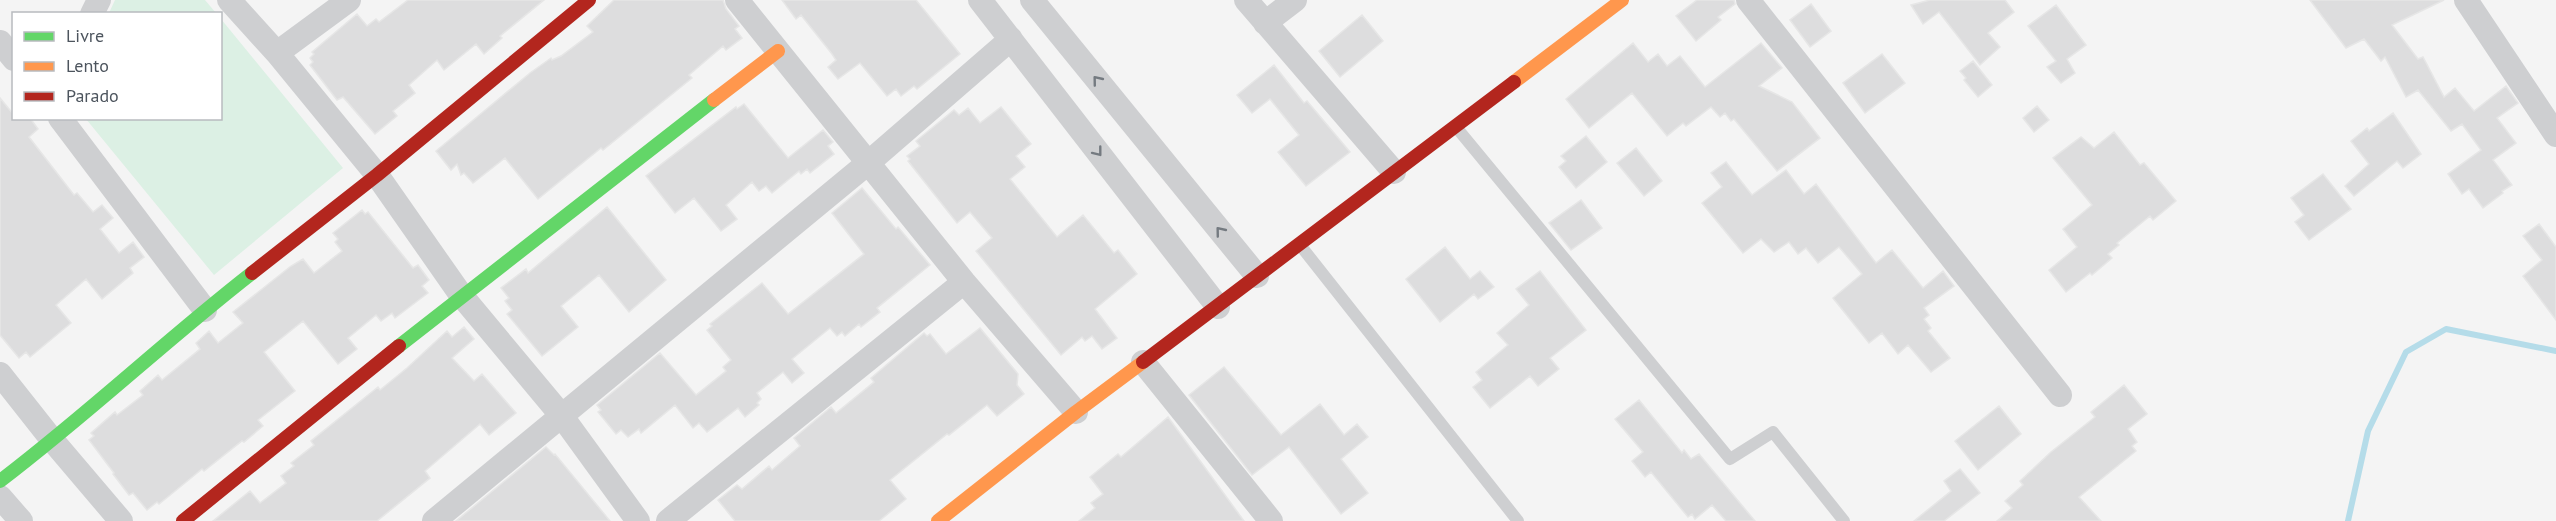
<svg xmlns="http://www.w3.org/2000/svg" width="2556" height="521" viewBox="0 0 2556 521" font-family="'PT Sans',sans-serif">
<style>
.green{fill:#dcf0e4}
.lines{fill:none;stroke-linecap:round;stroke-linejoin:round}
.stream{stroke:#b5dce9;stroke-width:6}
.building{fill:#ddddde;stroke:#e6e6e6;stroke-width:1.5}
.lane{stroke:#cecfd1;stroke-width:12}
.street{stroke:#cecfd1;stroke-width:24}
.fast{stroke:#63d668;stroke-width:14}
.slow{stroke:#ff974d;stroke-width:14}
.jam{stroke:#b3261e;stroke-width:14}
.oneway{stroke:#747a80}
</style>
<rect width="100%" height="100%" fill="#f4f4f4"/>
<path class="green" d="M115,0H205L216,13H109Z
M221,19L343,168L214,275L86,119L220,118Z"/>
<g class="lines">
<path class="stream" d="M2348,521L2368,431L2406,352L2446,329L2556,351"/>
</g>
<path class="building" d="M408,0H544L500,36L502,38L484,54L476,44L444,70L437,60L409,85L415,93L393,111L397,116L375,134L343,97L337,100L310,65L313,62L310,58L314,54L312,52L357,14L367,26L376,19L379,22Z
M614,0H723L726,9L739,26L735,29L742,38L726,50L723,46L689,75L692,78L603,150L601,148L538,199L505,158L473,183L464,173L461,175L457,164L451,170L436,151L530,73L551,58L552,60L561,56L593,32L587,26Z
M782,0H916L960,54L917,89L914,86L901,96L896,89L887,96L860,63L838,79L828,67L836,60L832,54L801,15L796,19Z
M1697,0H1734L1735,4L1718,17L1721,20L1696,41L1676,16Z
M1930,0H2005L2014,12L1988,33L2000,47L1980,65L1939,12L1923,24L1911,5Z
M2310,0H2444L2392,25L2418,59L2423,57L2444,97L2455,88L2474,111L2506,86L2518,103L2497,118L2516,143L2493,160L2512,185L2502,191L2503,193L2483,208L2469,189L2462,194L2448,174L2481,150L2462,124L2451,131L2418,90L2406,97L2385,57L2381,61L2364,39L2346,48Z
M1811,4L1831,31L1810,47L1790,20Z
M2056,5L2086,45L2067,59L2075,73L2061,83L2047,67L2056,61L2028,26Z
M1362,15L1383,41L1340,77L1319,51Z
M1633,43L1648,62L1658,54L1667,66L1680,56L1705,87L1761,43L1782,68L1759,86L1792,102L1820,138L1777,171L1734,119L1731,121L1725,113L1720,117L1711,107L1686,126L1683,123L1667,136L1632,93L1589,128L1566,99Z
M1882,54L1905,83L1865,113L1843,83Z
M1973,61L1992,85L1978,97L1964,80L1966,78L1960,71Z
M1274,65L1304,103L1307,101L1350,152L1306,186L1278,152L1299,135L1270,99L1252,113L1237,95Z
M0,98L14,115V118H30L38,129L29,137L74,195L77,193L93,212L102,205L113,218L100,229L119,253L133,242L144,257L130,268L133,273L102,299L86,279L56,305L71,323L30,357L26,352L19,358L0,335Z
M744,104L788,158L823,130L833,142L828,146L834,154L810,173L807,169L801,174L799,171L772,193L766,186L759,191L752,182L726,205L737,219L721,231L694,198L675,213L646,176L736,107L737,109Z
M2037,106L2049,120L2034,132L2023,118Z
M1001,107L1031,144L1016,156L1025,167L1010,179L1057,237L1083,215L1114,253L1118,250L1137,274L1095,309L1117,338L1102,349L1092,336L1085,341L1082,337L1061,355L976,251L992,238L970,212L957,223L908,161L910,159L907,156L920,146L916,141L954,110L959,115L968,108L980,123Z
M2393,113L2421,154L2403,168L2397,161L2354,196L2345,186L2369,164L2351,141L2367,128L2369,131Z
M2114,132L2140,165L2144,163L2176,201L2153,220L2150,216L2117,243L2119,245L2108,254L2112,258L2092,275L2090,273L2066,292L2049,270L2077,247L2063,229L2092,205L2053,158L2081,137L2094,148Z
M1586,136L1607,162L1576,188L1559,167L1566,161L1561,156Z
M1636,148L1662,181L1644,196L1617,163Z
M1726,162L1752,195L1786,170L1804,194L1816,184L1876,263L1892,250L1923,288L1943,271L1954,286L1924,308L1929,315L1924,319L1931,328L1928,331L1950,358L1931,372L1908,345L1898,354L1882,333L1869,343L1833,298L1862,274L1839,247L1818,263L1806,248L1798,254L1789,242L1774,252L1761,239L1743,253L1702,203L1722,187L1711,173Z
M2323,174L2351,209L2309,240L2295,222L2304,215L2291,198Z
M862,188L896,229L898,227L930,265L877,308L880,312L861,327L859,324L845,336L842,332L837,336L830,328L792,359L804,373L792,383L783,372L757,393L761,399L757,403L759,405L745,417L738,408L707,432L699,423L693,428L675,405L641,433L639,429L628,437L621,430L616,434L598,412L601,410L597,405L660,353L696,395L726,371L723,367L731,360L707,330L712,326L710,324L762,283L788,314L864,254L832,213Z
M1581,200L1602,228L1571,250L1549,223Z
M607,207L666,280L629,312L599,275L561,306L578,327L542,356L507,314L512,310L505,301L509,298L501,288L526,269L528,273Z
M362,210L365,214L368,212L413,268L418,265L429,280L422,286L428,293L395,318L392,313L381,321L376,315L348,338L357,349L338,364L303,321L264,352L295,391L258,420L263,426L244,442L242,441L204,471L202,469L169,496L159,504L157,502L147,510L133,493L129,495L113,474L114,473L89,440L94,436L91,433L115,412L117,415L143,395L140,391L158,375L162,380L200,349L196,343L209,331L218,343L243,323L233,312L291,266L303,259L314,273L342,251L335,242L338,239L333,233Z
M2539,224L2556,247V320L2523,276L2542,260L2523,236Z
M1445,247L1470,279L1480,271L1494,287L1478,299L1474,294L1440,322L1406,279Z
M1540,271L1586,330L1550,358L1559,369L1538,386L1530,376L1490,408L1473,387L1482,380L1476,372L1508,345L1497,333L1529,305L1516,289Z
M464,327L474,339L452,358L474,381L482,374L516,413L489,435L480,424L425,471L430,478L377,521H213L250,491L260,503L286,483L281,476L294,466L291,463L314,445L311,441L378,387L380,390L407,368L447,331L452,337Z
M980,328L1018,374L1017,385L1024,394L997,416L987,405L949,435L947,434L890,480L906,499L879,521H735L718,500L737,485L742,489L769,466L772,470L800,446L794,438L831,407L836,413L874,382L871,378L924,333L927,336L930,334L946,354Z
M1224,367L1281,435L1320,404L1344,435L1357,424L1368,437L1341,459L1368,493L1341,514L1289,447L1252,475L1189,395Z
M2124,385L2147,414L2128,429L2137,442L2132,446L2136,451L2079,497L2101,521H1997L2012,508L2005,501L2023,485L2020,481L2051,452L2095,417L2091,412Z
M1639,400L1682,453L1684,450L1691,459L1699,454L1755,521H1726L1712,505L1695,519L1692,514L1688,517L1651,472L1645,477L1632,461L1643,452L1615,419Z
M1999,406L2021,434L1978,470L1955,441Z
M1168,417L1244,521H1079L1095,508L1091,503L1103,494L1090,477L1118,454L1121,457Z
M546,447L554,455L555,454L610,521H456Z
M1960,469L1980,493L1944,521H1914L1951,491L1944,481Z"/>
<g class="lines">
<path class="lane" d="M1456,127L1730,459L1773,432L1844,521
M1300,245L1518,521"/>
<path class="street" d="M229,0L277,53L377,175L461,295L561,415L638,521
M737,0L964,282L1076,412
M980,0L1218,307
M1032,0L1257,276
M1246,0L1394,172
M1748,0L2060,395
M2466,0L2556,135
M92,14L99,0
M1265,23L1295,0
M0,42L14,59
M277,53L349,0
M60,118L205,310
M1143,362L1271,521
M0,374L53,441L121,521
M0,497L21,521
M434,521L868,163L1011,39
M668,521L964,282"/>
<path class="fast" d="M399,346L714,100
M0,481C87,415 166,340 252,273"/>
<path class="slow" d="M1514,82L1622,0
M714,100L778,51
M938,521L1076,412L1143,362"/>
<path class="jam" d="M252,273L377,175L589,0
M1143,362L1514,82
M183,521L399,346"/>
</g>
<defs><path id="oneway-chevron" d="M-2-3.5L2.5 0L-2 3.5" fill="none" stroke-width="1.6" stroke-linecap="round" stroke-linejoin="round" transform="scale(1.5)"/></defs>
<g class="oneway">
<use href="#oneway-chevron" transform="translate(1097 80) rotate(-129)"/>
<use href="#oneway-chevron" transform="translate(1098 152) rotate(52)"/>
<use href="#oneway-chevron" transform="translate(1220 231) rotate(-129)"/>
</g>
<rect x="12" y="12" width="210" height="108" fill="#ffffff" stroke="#b8bbbf" stroke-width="1.5"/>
<rect x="24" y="32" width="30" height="9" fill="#63d668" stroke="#b8bbbf" stroke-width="1.5"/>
<text x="66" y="42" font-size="18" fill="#4d555e">Livre</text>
<rect x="24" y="62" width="30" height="9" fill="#ff974d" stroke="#b8bbbf" stroke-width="1.5"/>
<text x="66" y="72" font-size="18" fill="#4d555e">Lento</text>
<rect x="24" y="92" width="30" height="9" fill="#b3261e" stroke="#b8bbbf" stroke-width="1.5"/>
<text x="66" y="102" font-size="18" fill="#4d555e">Parado</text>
</svg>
